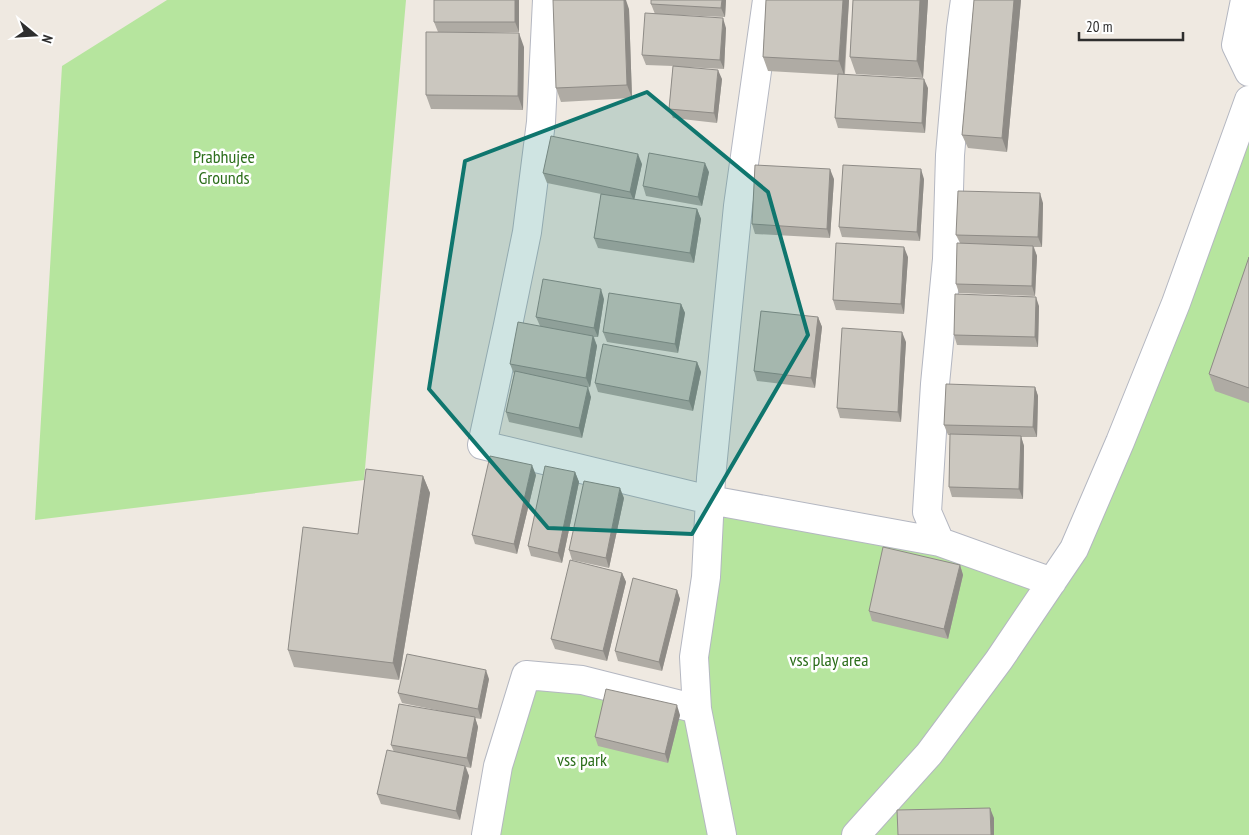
<svg xmlns="http://www.w3.org/2000/svg" width="1249" height="835" viewBox="0 0 1249 835" font-family="'PT Sans Narrow',sans-serif">
<style>
.green{fill:#b6e59e}
.lines{fill:none;stroke-linecap:round;stroke-linejoin:round}
.minor-casing{stroke:#b4b7c1;stroke-width:30}
.minor{stroke:#fff;stroke-width:28}
.wall{fill:#afaba4}
.shaded-wall{fill:#8e8b86}
.building{fill:#cbc7bf;stroke:#8e8b86}
.marked{fill:#0f766e;fill-opacity:0.2;stroke:#0f766e;stroke-width:4;stroke-linejoin:round}
.labels{text-anchor:middle;stroke-width:5;stroke-linejoin:round;paint-order:stroke}
.park-label{font-size:18px;fill:#2c6e1b;stroke:#fff}
</style>
<rect width="100%" height="100%" fill="#efe9e1"/>
<path class="green" d="M167,0H406L364,480L35,520L62,66Z
M1249,122V835H868L1031,628Z
M715,505L830,527L1048,583L849,835H727L703,721Z
M528,675L697,709L723,835H489Z"/>
<g class="lines">
<defs>
<path id="minor" d="M547,0L541,122L527,232L508,325L482,445L710,500L940,542
M965,0L961,28L950,155L947,259L935,384L927,512L940,542L1052,582
M1245,0L1236,45L1249,72
M486,835L498,766L526,675L582,680L697,709
M722,835L697,709L694,657L706,577L711,478L738,206L767,0
M856,835L929,754L999,660L1074,549L1120,442L1176,303L1249,100"/>
</defs>
<use href="#minor" class="minor-casing"/>
<use href="#minor" class="minor"/>
</g>
<path class="wall" d="M519,0V32H438L434,22Z
M651,0H726L725,17L655,14L651,4Z
M766,0H849L845,74L928,88L925,133L838,128L835,118L838,75L768,71L763,57Z
M853,0H928L923,78L856,74L850,57Z
M974,0H1021L1007,152L968,148L962,135Z
M629,9L632,98L561,102L556,88Z
M726,28L724,69L685,67L722,79L717,123L673,118L669,109L673,66L646,65L642,55Z
M524,47L523,110L431,109L426,95Z
M642,164L634,199L697,209L701,219L694,263L598,248L594,238L601,194L547,183L543,173Z
M709,172L702,206L646,196L643,186Z
M834,179L830,238L755,234L752,224Z
M924,179L920,241L842,237L839,227Z
M1043,203L1042,247H1034L1037,256L1035,296L959,293L956,284L960,243L956,235Z
M908,257L904,314L836,310L833,300Z
M1249,257V403L1215,391L1209,374Z
M604,299L598,337H594L597,346L590,387L580,386L591,397L582,438L509,422L506,412L514,374L510,364L540,326L536,317Z
M681,304L685,313L678,353L607,342L603,332Z
M1039,306L1038,347L957,345L954,335Z
M818,317L822,327L815,388L757,381L754,371Z
M906,342L901,422L840,418L837,408Z
M697,362L701,372L693,411L598,392L595,383Z
M1035,387L1038,396L1037,437H1021L1024,446L1023,499L952,497L949,487L950,435H948L944,425Z
M575,472L579,482L562,563L531,556L528,546Z
M536,475L517,554L475,544L472,535Z
M423,476L430,493L399,680L294,667L288,650L358,534Z
M624,498L609,568L572,560L569,550Z
M960,565L963,575L948,639L872,621L869,611Z
M622,573L626,582L607,661L555,649L551,639Z
M677,590L680,599L662,671L618,661L615,651Z
M489,679L481,719L475,718L478,727L471,768L466,767L469,776L460,820L381,804L377,794L394,752L391,745L446,712L402,703L398,693Z
M680,715L668,763L598,746L595,737Z"/>
<path class="shaded-wall" d="M515,0H519V32L515,22Z
M624,0H626L629,9L632,98L627,85Z
M722,0H726L725,17L721,8Z
M843,0H849L844,75L839,61Z
M920,0H928L923,78L917,61Z
M1014,0H1021L1007,152L1002,138Z
M723,18L726,28L724,69L720,60Z
M519,33L524,47L523,110L518,96Z
M718,70L722,79L717,123L714,113Z
M924,79L928,88L925,133L922,123Z
M638,154L642,164L634,201L630,192Z
M705,163L709,172L702,206L698,197Z
M830,169L834,179L830,238L827,229Z
M921,169L924,179L920,241L917,232Z
M1040,193L1043,203L1042,247L1038,237Z
M697,209L701,219L694,263L690,253Z
M1033,246L1037,256L1035,296L1032,286Z
M904,247L908,257L904,314L901,304Z
M601,289L604,299L598,337L594,328Z
M1036,297L1039,306L1038,347L1035,337Z
M681,304L685,313L678,353L675,344Z
M818,317L822,327L815,388L811,378Z
M902,332L906,342L901,422L898,412Z
M593,336L597,346L590,387L586,378Z
M697,362L701,372L693,411L689,401Z
M588,387L591,397L582,438L579,428Z
M1035,387L1038,396L1037,437L1033,427Z
M1021,436L1024,446L1023,499L1019,489Z
M532,465L536,475L517,554L514,544Z
M575,472L579,482L562,563L558,553Z
M423,476L430,493L399,680L393,663Z
M620,488L624,498L609,568L606,558Z
M960,565L963,575L948,639L944,629Z
M622,573L626,582L607,661L603,651Z
M677,590L680,599L662,671L659,662Z
M486,670L489,679L481,719L478,709Z
M677,705L680,715L668,763L665,754Z
M475,717L478,727L471,768L467,758Z
M465,766L469,776L460,820L456,811Z
M990,808L994,818V835H991Z"/>
<path class="building" d="M434,0H515V22H434Z
M553,0H624L627,85L556,88Z
M651,0H722L721,8L651,4Z
M766,0H843L839,61L763,57Z
M853,0H920L917,61L850,57Z
M974,0H1014L1002,138L962,135Z
M645,13L723,18L720,60L642,55Z
M426,32L519,33L518,96L426,95Z
M673,66L718,70L714,113L669,109Z
M838,74L924,79L922,123L835,118Z
M551,136L638,154L630,192L543,173Z
M649,153L705,163L698,197L643,186Z
M755,165L830,169L827,229L752,224Z
M843,165L921,169L917,232L839,227Z
M958,191L1040,193L1038,237L956,235Z
M601,194L697,209L690,253L594,238Z
M836,243L904,247L901,304L833,300Z
M957,243L1033,246L1032,286L956,284Z
M1249,257V388L1209,374Z
M543,279L601,289L594,328L536,317Z
M609,293L681,304L675,344L603,332Z
M955,294L1036,297L1035,337L954,335Z
M761,311L818,317L811,378L754,371Z
M518,322L593,336L586,378L510,364Z
M842,328L902,332L898,412L837,408Z
M603,344L697,362L689,401L595,383Z
M515,371L588,387L579,428L506,412Z
M946,384L1035,387L1033,427L944,425Z
M950,434L1021,436L1019,489L949,487Z
M490,456L532,465L514,544L472,535Z
M545,466L575,472L558,553L528,546Z
M366,469L423,476L393,663L288,650L303,527L358,534Z
M584,481L620,488L606,558L569,550Z
M883,547L960,565L944,629L869,611Z
M570,560L622,573L603,651L551,639Z
M633,578L677,590L659,662L615,651Z
M407,654L486,670L478,709L398,693Z
M606,689L677,705L665,754L595,737Z
M399,704L475,717L467,758L391,745Z
M387,750L465,766L456,811L377,794Z
M990,808L991,835H898L897,810Z"/>
<path class="marked" d="M647,92L768,192L808,335L692,534L548,528L429,389L465,161Z"/>
<g class="labels">
<g class="park-label">
<text x="224" y="163">Prabhujee<tspan x="224" dy="21">Grounds</tspan></text>
<text x="829" y="666">vss play area</text>
<text x="582" y="766">vss park</text>
</g>
</g>
<g transform="translate(35 35) rotate(108)" stroke="#ffffff" stroke-width="4" paint-order="stroke">
<path d="M0-4L9 19L0 12L-9 19Z" fill="#2e2e2e"/>
<text y="-8" font-size="14" font-weight="bold" text-anchor="middle" fill="#2e2e2e">N</text>
</g>
<path d="M1079 32v8h104v-8" fill="none" stroke="#2e2e2e" stroke-width="2.5"/>
<text x="1086" y="32" font-size="15" fill="#2e2e2e" stroke="#ffffff" stroke-width="4" paint-order="stroke">20 m</text>
</svg>
